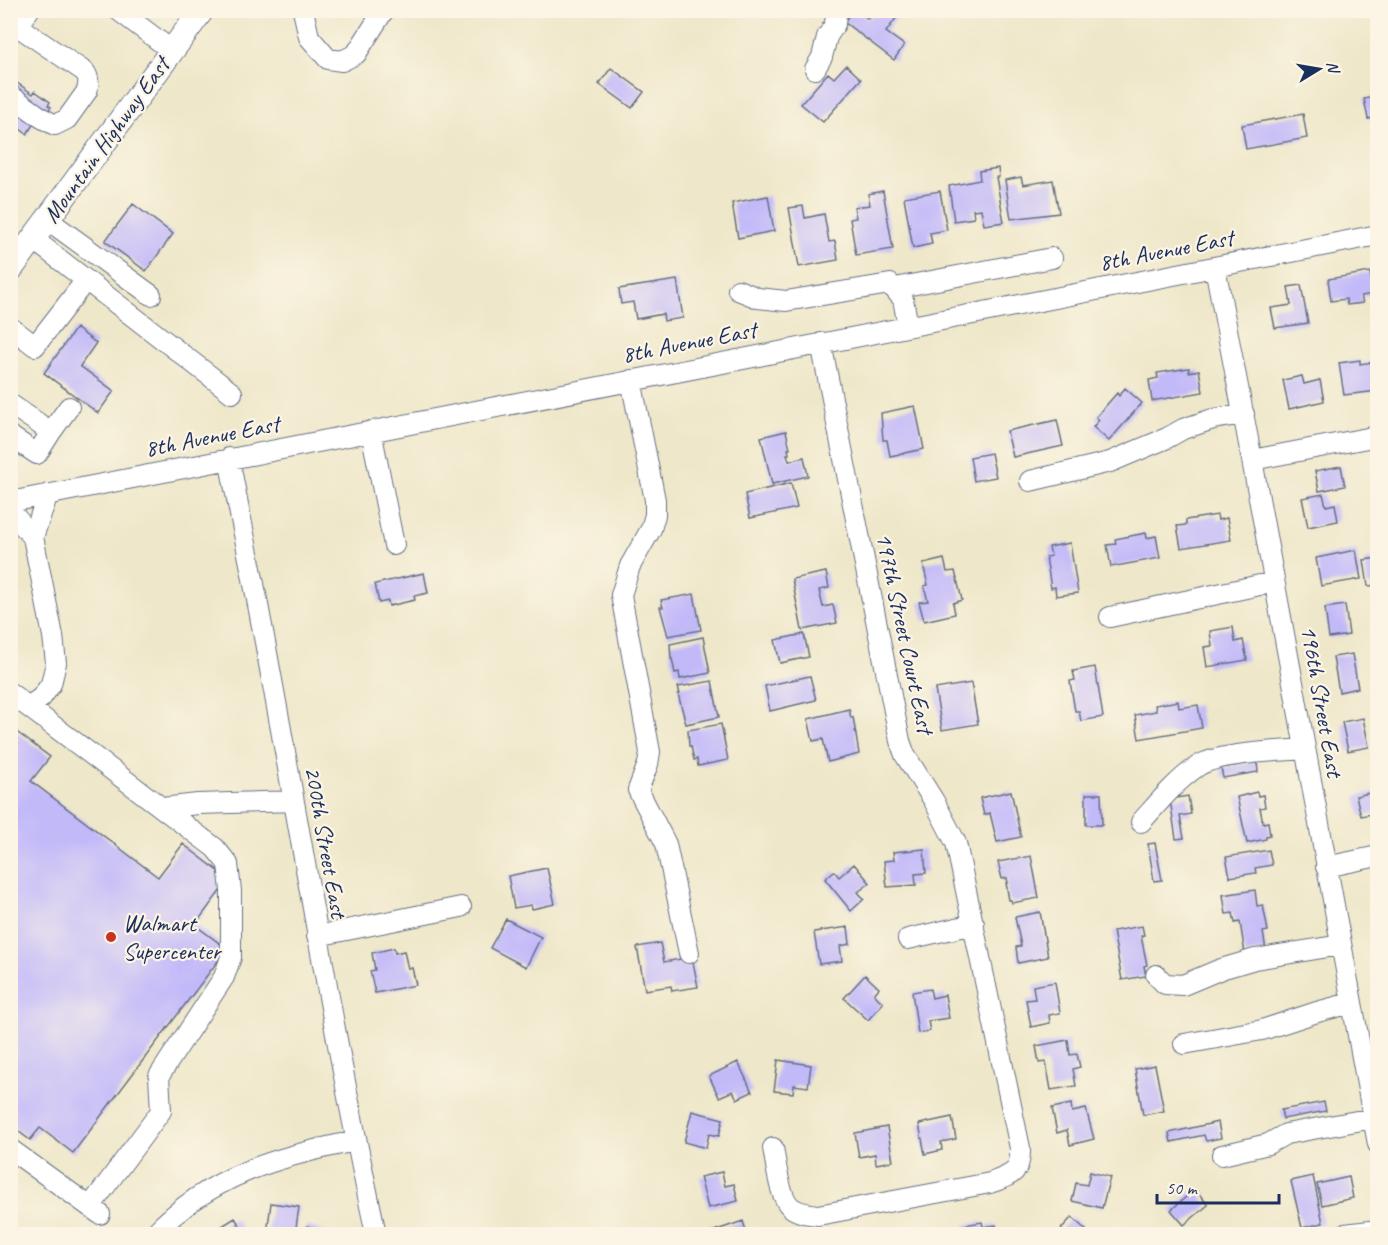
<svg xmlns="http://www.w3.org/2000/svg" width="1388" height="1245" viewBox="0 0 1388 1245" font-family="Caveat,sans-serif">
<style>
.building{fill:#c2b9f9}
.lines{fill:none;stroke-linecap:round;stroke-linejoin:round}
.minor-casing{stroke:#656f83;stroke-width:22}
.major-casing{stroke:#656f83;stroke-width:26}
.minor{stroke:#fff;stroke-width:20}
.major{stroke:#fff;stroke-width:24}
.poi-dot{fill:#c8321e;stroke:#fcf5e5;stroke-width:2}
.labels{text-anchor:middle;stroke-width:4.5;stroke-linejoin:round;paint-order:stroke}
.street-label{font-size:24px;fill:#1b2f5e;stroke:#fcf5e5}
.poi-label{font-size:24px;fill:#1b2f5e;stroke:#fcf5e5;text-anchor:start}
</style>
<rect width="100%" height="100%" fill="#fcf5e5"/>
<filter id="ink" filterUnits="userSpaceOnUse"><feTurbulence type="fractalNoise" baseFrequency=".0167" numOctaves="2"/><feDisplacementMap in="SourceGraphic" scale="12" xChannelSelector="R" yChannelSelector="G"/><feConvolveMatrix kernelMatrix="1 2 1 2 8 2 1 2 1" color-interpolation-filters="sRGB"/></filter>
<filter id="wash" filterUnits="userSpaceOnUse"><feTurbulence type="fractalNoise" baseFrequency=".008" numOctaves="4" result="noise"/><feDisplacementMap in="SourceGraphic" scale="24" xChannelSelector="R" yChannelSelector="G"/><feGaussianBlur stdDeviation="1.35" result="paint"/><feColorMatrix in="noise" values="0 0 0 0 0 0 0 0 0 0 0 0 0 0 0 0 0 1.4 0 .05"/><feComposite in="paint" operator="in"/></filter>
<g filter="url(#wash)">
<rect width="100%" height="100%" fill="#eee7c9"/>
<g id="blocks">
<path class="building" d="M853,10H857L868,19L874,10H902L886,32L904,45L894,60L844,22Z
M846,65L861,79L823,122L801,104L828,73L834,78Z
M611,68L644,92L632,108L599,84Z
M10,78L33,94L35,91L50,102L48,105L51,107L37,125L34,123L27,134L13,124L21,114L10,106Z
M1378,96V117L1368,119L1364,99Z
M1303,114L1307,138L1246,149L1242,125Z
M998,168L999,177H996L1004,222L984,225L981,209L973,210L974,218L954,221L949,186L980,180L979,171Z
M1021,177L1023,185L1053,180L1059,213L1011,219L1005,180Z
M883,191L893,249L856,255L850,219L856,218L854,207L870,205L868,194Z
M940,191L947,230L930,233L932,244L913,248L904,197Z
M768,196L774,231L738,238L732,203Z
M133,204L173,234L146,271L105,241Z
M803,206L805,218L824,214L829,242L835,241L838,260L799,267L789,208Z
M1370,272L1374,294L1361,296L1363,303L1347,305L1346,299L1331,301L1328,279Z
M677,280L683,318L664,321L663,314L636,319L633,302L621,304L619,289Z
M1301,285L1308,323L1275,328L1271,308L1291,305L1288,287Z
M76,328L96,343L80,366L114,391L98,413L44,373Z
M1360,360V364L1373,362L1374,371L1378,370V391L1344,395L1339,363Z
M1189,368V372L1199,370L1203,392L1152,401L1149,380L1158,378L1157,373Z
M1302,376L1304,384L1320,380L1324,401L1289,409L1283,380Z
M1125,388L1142,403L1109,441L1093,427L1099,420L1096,417L1117,393L1119,396Z
M915,406L924,449L890,456L887,440H883L881,413Z
M1057,420L1063,446L1013,457L1007,431Z
M786,431L790,449H788L789,454H787L789,461L804,457L808,476L772,484L761,437Z
M991,453L996,477L974,481L970,457Z
M1341,466L1345,486L1319,491L1315,471Z
M1378,473V491H1376L1373,474Z
M791,483L797,508L750,518L745,494Z
M1323,494L1326,506L1335,504L1338,521L1308,527L1302,498Z
M1217,515L1218,520L1227,518L1231,540L1181,548L1177,526L1186,525V520Z
M1146,533L1147,538L1156,536L1160,558L1111,567L1107,545L1116,544L1115,539Z
M1070,543L1078,593L1056,596L1055,587L1051,588L1046,557L1051,556L1049,547Z
M1356,550L1361,579L1321,586L1316,558Z
M1378,558V585L1368,586L1364,560Z
M944,559L947,572L955,571L962,600L953,603L955,614L924,621L919,602L928,601L924,586L928,585L923,564Z
M826,572L829,588L819,590L823,607L833,605L837,623L802,630L792,579Z
M424,573L428,593L414,596L415,600L389,606L388,601L379,603L375,584Z
M694,594L701,630L668,636L660,607H663L661,600Z
M1345,605L1349,635L1329,638L1325,608Z
M1233,627L1235,642L1243,640L1247,660L1207,667L1204,647L1212,646L1210,631Z
M804,634L809,657L780,663L775,640Z
M703,637L710,673L680,679L679,672L675,673L672,659H671L670,644Z
M1352,654L1358,688L1339,692L1333,657Z
M1095,667L1103,717L1081,721L1079,711H1075L1070,681L1075,680L1073,671Z
M810,676L816,700L770,711L765,686Z
M712,681L719,717L686,724L678,694H680L678,687Z
M971,683L978,724L942,730L935,689Z
M1178,701L1179,708L1198,705L1202,728L1139,739L1135,715L1156,711L1155,705Z
M849,709L851,718L853,717L859,754L828,762L823,739L813,741L808,719Z
M1363,718L1369,747L1348,751L1342,722Z
M721,724L728,760L698,766L697,759L694,760L691,746H689L688,730Z
M10,727L50,757L31,781L158,877L183,844L229,879L195,925L227,949L73,1153L40,1128L30,1140L10,1125Z
M1257,762L1258,772L1223,778L1221,768Z
M1011,791L1021,837L997,842L990,813L984,815L980,798Z
M1378,791V813L1361,816L1356,796Z
M1257,792L1258,796L1263,795L1265,807L1260,808L1263,823L1268,822L1270,835L1266,836V839L1247,843L1237,797Z
M1086,794H1101L1102,825H1086Z
M1188,796L1191,814L1180,816L1184,838L1176,839L1170,799Z
M1155,843L1162,880L1154,881L1148,844Z
M924,849L926,873L915,874L916,885L887,887L884,861L894,860L893,852Z
M1269,850L1272,865L1255,868L1256,873L1230,877L1226,857Z
M1031,856L1039,898L1012,903L1011,900H1009L1006,883H1008L1007,878L1002,879L998,862Z
M854,864L870,883L858,892L864,899L851,911L825,879L834,871L839,877Z
M547,868L555,904L532,909L531,905L514,908L508,876Z
M1255,890L1257,906L1263,905L1268,931L1263,932L1266,950L1245,954L1240,922L1235,923L1233,913L1226,914L1223,895Z
M1040,912L1048,957L1018,963L1016,947L1021,946L1015,917Z
M506,919L541,937L526,967L490,948Z
M1142,926L1144,935L1141,936L1147,965L1144,966L1146,976L1122,980L1113,931Z
M848,927L850,944L840,946L842,961L819,964L814,932Z
M660,943L664,962L692,957L698,987L672,991L671,986L645,990L637,947Z
M394,948L395,953L404,951L408,969L412,968L416,985L375,993L370,971L375,970L372,953Z
M865,975L879,988L874,994L883,1003L868,1020L844,998Z
M1055,982L1060,1013L1049,1015L1050,1023L1031,1027L1026,1000L1035,999L1033,986Z
M930,989L932,998L945,995L949,1018L928,1021L930,1031L918,1033L912,992Z
M1068,1040L1070,1055L1077,1054L1080,1067L1073,1069L1076,1086L1051,1090L1046,1062L1039,1063L1036,1046Z
M778,1060L811,1065L808,1087L794,1085L793,1093L774,1091Z
M738,1062L752,1092L737,1099L733,1091L719,1097L709,1076Z
M1155,1065L1164,1111L1143,1115L1135,1069Z
M1324,1102L1326,1111L1283,1119L1281,1110Z
M1071,1104L1072,1112L1086,1109L1094,1139L1070,1145L1067,1130L1057,1133L1052,1108Z
M692,1111L723,1119L719,1136L709,1134L706,1148L684,1142Z
M952,1117L956,1139L941,1142L942,1150L925,1154L919,1124Z
M1218,1122L1221,1138L1206,1141L1204,1135L1171,1142L1169,1133Z
M887,1127L893,1161L876,1164L875,1154L859,1157L855,1133Z
M722,1172L725,1186L734,1184L738,1201L708,1208L700,1177Z
M1090,1172L1110,1177L1102,1208L1072,1201L1076,1183L1087,1185Z
M1313,1176L1323,1223L1302,1228L1291,1181Z
M1349,1177L1353,1198L1322,1205L1317,1184Z
M1195,1189L1208,1205L1184,1225L1171,1210Z
M271,1203L299,1207L295,1234H267Z
M1072,1217L1090,1234H1066L1061,1229Z
M235,1218L245,1234H216L214,1231Z
M743,1221L747,1234H712L711,1232Z
M982,1222L983,1227L996,1225L998,1234H966L964,1225Z
M307,1226L330,1234H303Z
M935,1230L936,1234H909V1233Z"/>
</g>
</g>
<g filter="url(#ink)">
<use href="#blocks" fill-opacity="0" stroke="#656f83" stroke-width="1.5"/>
<g class="lines">
<defs>
<path id="minor" d="M118,10L171,50
M303,10L309,37L328,59L342,61L356,54L384,10
M815,69L822,57L827,37L835,24L836,15L833,10
M10,95L42,118L55,125L67,119L87,91C89,83 89,78 85,72L17,26L29,10
M48,220L151,295
M33,239L86,280
M1215,267L1252,460L1378,1144
M895,288L1052,258
M738,290L758,298L786,301L890,284L903,299L908,326
M10,327L35,346L86,280L232,393
M631,380L655,500V515L651,529L630,566L621,595L650,752L648,764L638,790L666,844L689,953
M10,404L51,432L69,407
M371,431L394,545
M10,436L37,454L51,432
M229,458C238,507 249,556 258,605C298,815 331,1026 376,1234
M1252,460L1378,436
M1030,481L1110,462L1167,438L1183,429L1213,419L1244,414
M10,502L1378,235
M10,511L33,537L53,636L56,663L51,684L41,698L29,706
M33,537L48,494
M1110,617L1274,582
M10,693L215,848L228,864L231,891V957L224,977L159,1076L161,1111L90,1207
M162,808L198,804L293,801
M1141,822C1159,802 1176,781 1198,766C1217,753 1280,751 1305,749
M1326,867L1378,856
M317,936L461,907
M908,939L974,924
M1156,975L1165,984L1183,985L1221,969L1255,959L1341,945
M1184,1044L1262,1030L1317,1012L1351,1003
M773,1148C776,1163 779,1197 791,1207C798,1213 809,1214 818,1215L990,1183C1012,1175 1021,1173 1020,1148L956,843L934,801L905,755L900,741L821,343
M10,1149L100,1214
M1222,1155L1268,1144L1286,1134L1373,1118
M154,1234C210,1175 279,1156 356,1141
M1345,1234L1378,1230"/>
<path id="major" d="M10,270L202,10"/>
</defs>
<use href="#minor" class="minor-casing"/>
<use href="#major" class="major-casing"/>
<use href="#minor" class="minor"/>
<use href="#major" class="major"/>
</g>
</g>
<circle class="poi-dot" cx="111" cy="937" r="6"/>
<g class="labels">
<g class="street-label">
<text transform="translate(106 140) rotate(-54)" y="8">Mountain Highway East</text>
<text transform="translate(1166 250) rotate(-11)" y="8">8th Avenue East</text>
<text transform="translate(689 342) rotate(-11)" y="8">8th Avenue East</text>
<text transform="translate(212 436) rotate(-11)" y="8">8th Avenue East</text>
<text transform="translate(905 633) rotate(78)" y="8">197th Street Court East</text>
<text transform="translate(1322 701) rotate(80)" y="8">196th Street East</text>
<text transform="translate(326 842) rotate(80)" y="8">200th Street East</text>
</g>
<g class="poi-label">
<text x="123" y="931">Walmart<tspan x="123" dy="28">Supercenter</tspan></text>
</g>
</g>
<rect width="1388" height="1245" fill="none" stroke="#fcf5e5" stroke-width="36"/>
<g transform="translate(1319 69) rotate(79)" stroke="#fcf5e5" stroke-width="4.5" paint-order="stroke">
<path d="M0-4.5L10 22L0 15L-10 22Z" fill="#1b2f5e"/>
<text y="-9" font-size="16" font-weight="bold" text-anchor="middle" fill="#1b2f5e">N</text>
</g>
<path d="M1157 1194v9h122v-9" fill="none" stroke="#1b2f5e" stroke-width="3"/>
<text x="1166" y="1194" font-size="18" fill="#1b2f5e" stroke="#fcf5e5" stroke-width="4.5" paint-order="stroke">50 m</text>
</svg>
